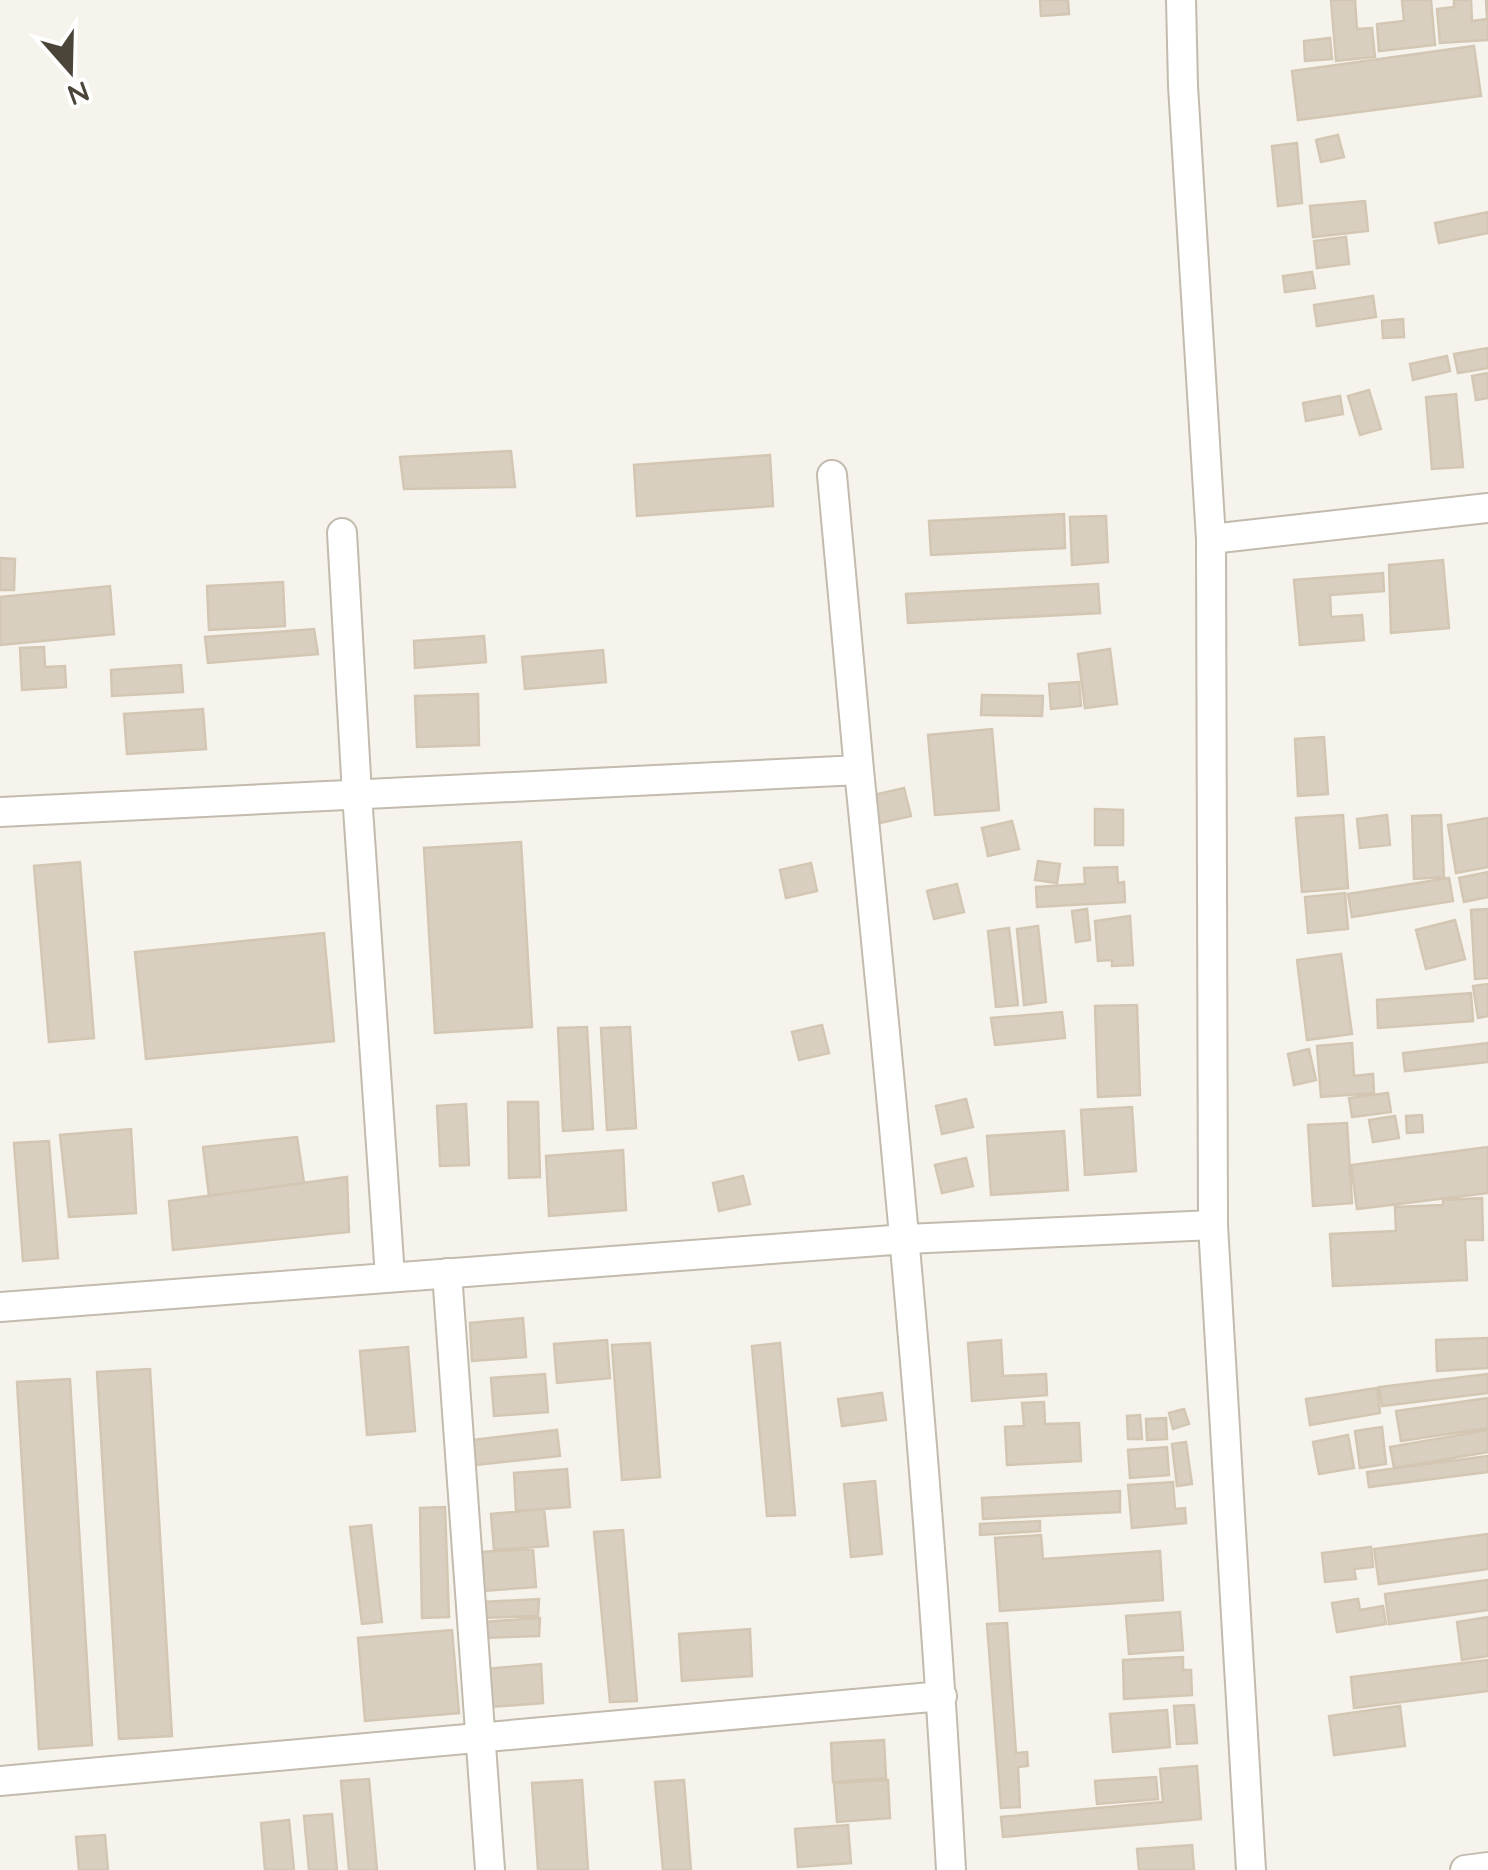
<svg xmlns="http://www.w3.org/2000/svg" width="1488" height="1870" viewBox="0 0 1488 1870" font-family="Quicksand,sans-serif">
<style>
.building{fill:#d8cfc1;stroke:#d3c7b4;stroke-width:2.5}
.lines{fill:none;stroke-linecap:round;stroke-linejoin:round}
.street-casing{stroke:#c2bbae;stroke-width:32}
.street{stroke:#fff;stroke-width:28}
</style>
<rect width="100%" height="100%" fill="#f6f3ec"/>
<path class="building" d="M1040,0H1068L1069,14L1041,16Z
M1331,0H1355L1357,29L1372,28L1375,57L1336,61Z
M1402,0H1431L1435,45L1379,51L1377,24L1404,21Z
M1454,0H1471L1472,21L1487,19L1486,0H1488V40L1440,43L1437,9L1454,7Z
M1330,38L1332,59L1305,61L1304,41Z
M1474,46L1481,96L1298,120L1292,71Z
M1338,135L1344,157L1321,162L1316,140Z
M1297,143L1302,203L1278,206L1272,146Z
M1365,201L1368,231L1313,237L1310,206Z
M1488,212V233L1439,243L1435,223Z
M1346,237L1349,264L1317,268L1314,241Z
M1312,272L1315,288L1285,292L1283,276Z
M1373,296L1376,317L1317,326L1314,305Z
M1403,319L1404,337L1383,338L1382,321Z
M1488,348V368L1458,373L1454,354Z
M1447,356L1450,371L1413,380L1410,364Z
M1488,373V398L1476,400L1472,376Z
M1369,390L1381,429L1360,435L1348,396Z
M1456,394L1463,467L1432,469L1426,397Z
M1340,396L1343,414L1306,421L1303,403Z
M511,451L515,487L404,489L400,457Z
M770,455L773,506L637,516L634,465Z
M1064,514L1065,548L931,555L929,521Z
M1106,516L1108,562L1072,565L1070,517Z
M0,558L15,559L14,590H0Z
M1443,560L1449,628L1391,633L1389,565Z
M1383,573L1384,591L1330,595L1331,617L1362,615L1364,640L1300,645L1294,580Z
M283,582L285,626L209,630L207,586Z
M1098,584L1100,613L908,623L906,594Z
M110,586L114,634L0,645V597Z
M314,629L318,654L208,663L205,637Z
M484,636L486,662L415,668L414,641Z
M44,647L45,667L65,666L66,687L22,690L20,648Z
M1110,649L1117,704L1085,708L1078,654Z
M603,650L606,682L525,689L522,657Z
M181,665L183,692L112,696L111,670Z
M1079,682L1081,706L1051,709L1049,684Z
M478,694L479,745L417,747L415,696Z
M982,695L1043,696L1042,716L981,715Z
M203,709L206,749L127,754L124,714Z
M992,729L999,810L935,815L928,735Z
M1324,737L1328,794L1298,796L1295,739Z
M904,788L911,816L880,823L874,795Z
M1095,809L1123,810V845H1095Z
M1343,815L1348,888L1302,892L1296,818Z
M1387,815L1390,845L1360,848L1357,819Z
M1441,815L1444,877L1414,879L1412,816Z
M1488,818V867L1456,873L1448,825Z
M1012,821L1019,849L988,856L982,828Z
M521,842L532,1027L435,1033L424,848Z
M1038,861L1060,864L1057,883L1035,880Z
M80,862L94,1038L49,1042L34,866Z
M811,863L817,891L786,898L780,870Z
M1117,867L1118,883L1124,882L1125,902L1037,907L1036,887L1085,884L1084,868Z
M1488,872V897L1464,902L1459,878Z
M1449,878L1453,901L1352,917L1348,894Z
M957,884L964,912L934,919L927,891Z
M1345,893L1348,929L1308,933L1305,897Z
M1087,909L1090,940L1076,942L1072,911Z
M1488,909V978L1475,979L1471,910Z
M1130,916L1133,965L1112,966V960L1098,961L1095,921Z
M1455,920L1465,959L1426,969L1416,930Z
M1038,926L1046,1002L1024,1005L1017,929Z
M1009,928L1018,1005L996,1007L988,931Z
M324,933L334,1041L146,1059L135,952Z
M1341,954L1352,1034L1307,1040L1297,960Z
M1488,984V1016L1478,1018L1473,986Z
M1471,993L1473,1021L1378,1028L1377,1000Z
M1137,1005L1140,1095L1098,1097L1095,1006Z
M1062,1012L1065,1038L995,1045L991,1018Z
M822,1025L829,1053L799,1060L792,1032Z
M587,1027L593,1129L563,1131L558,1028Z
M630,1027L636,1128L607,1130L601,1028Z
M1352,1043L1354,1076L1373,1074L1374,1093L1321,1097L1317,1046Z
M1488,1043V1062L1405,1071L1403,1053Z
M1309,1049L1316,1080L1294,1085L1288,1054Z
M1388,1093L1391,1112L1352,1117L1349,1098Z
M966,1099L973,1127L942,1134L936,1106Z
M508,1102H538L540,1177L509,1178Z
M466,1104L469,1165L440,1166L437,1106Z
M1132,1107L1136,1171L1085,1175L1081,1110Z
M1422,1115L1423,1132L1407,1133L1406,1116Z
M1395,1116L1399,1138L1373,1142L1369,1120Z
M1347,1123L1352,1203L1313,1206L1308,1125Z
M131,1129L136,1213L69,1217L60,1135Z
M1064,1131L1068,1190L991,1195L987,1136Z
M297,1137L304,1183L209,1196L203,1147Z
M49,1141L58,1258L23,1261L14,1143Z
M1488,1147V1193L1357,1209L1351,1165Z
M623,1150L626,1210L549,1216L546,1156Z
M966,1158L973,1186L942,1193L935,1165Z
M743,1176L750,1204L719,1211L713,1183Z
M347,1177L349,1232L173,1250L169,1201Z
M1482,1198L1483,1240H1465L1467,1280L1333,1286L1330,1234L1396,1231L1395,1207L1443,1205V1200Z
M523,1318L526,1357L472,1361L470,1323Z
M1488,1338V1368L1437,1371L1436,1340Z
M607,1340L610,1378L557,1383L554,1344Z
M1001,1340L1003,1376L1046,1374L1047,1395L972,1401L968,1343Z
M650,1343L660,1477L622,1480L612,1345Z
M780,1343L795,1515L767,1516L752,1346Z
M408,1347L415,1431L367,1435L360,1351Z
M150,1369L172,1736L119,1739L97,1372Z
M545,1374L548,1412L494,1416L491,1378Z
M1488,1374V1393L1382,1406L1379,1387Z
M70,1379L92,1745L39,1749L17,1382Z
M1377,1388L1380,1413L1310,1425L1306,1399Z
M882,1393L886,1420L842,1426L838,1399Z
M1488,1398V1428L1401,1441L1396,1411Z
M1044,1402L1045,1424L1079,1423L1081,1461L1007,1465L1005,1427L1024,1426L1022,1403Z
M1184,1409L1189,1424L1173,1429L1169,1413Z
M1140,1415L1142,1439H1128L1127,1416Z
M1166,1418L1167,1439L1147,1440L1146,1419Z
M1382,1427L1386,1464L1360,1468L1355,1431Z
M557,1430L560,1456L474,1465L472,1440Z
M1488,1430V1452L1394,1468L1390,1447Z
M1348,1435L1354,1468L1319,1474L1313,1442Z
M1186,1442L1192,1484L1177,1486L1172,1444Z
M1167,1447L1169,1475L1130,1478L1128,1450Z
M1488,1456V1472L1369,1487L1367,1472Z
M567,1469L570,1507L516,1511L514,1473Z
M875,1481L882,1554L851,1557L844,1484Z
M1173,1482L1175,1509L1185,1508L1186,1523L1132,1528L1128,1485Z
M1120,1491V1512L983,1519L982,1498Z
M445,1507L449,1617L422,1618L420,1508Z
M544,1509L548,1546L494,1550L491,1514Z
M1040,1521V1531L980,1535V1524Z
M371,1525L382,1622L362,1624L350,1527Z
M623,1530L637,1701L610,1702L594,1532Z
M1488,1534V1569L1379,1584L1374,1549Z
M1041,1535L1043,1559L1160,1551L1163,1600L1000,1611L995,1538Z
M1371,1547L1373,1567L1354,1569L1356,1579L1325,1582L1322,1553Z
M533,1549L536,1587L483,1591L480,1552Z
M1488,1580V1610L1389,1624L1385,1594Z
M539,1599L538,1616L482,1618V1602Z
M1358,1599L1360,1610L1383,1606L1386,1624L1337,1632L1332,1603Z
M1180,1612L1183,1650L1129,1654L1126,1616Z
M1488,1617V1656L1462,1660L1457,1622Z
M540,1618L539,1636L483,1638V1622Z
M1007,1623L1016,1753L1027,1752L1028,1766L1018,1767L1020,1807L1001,1808L987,1624Z
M750,1629L752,1676L682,1681L679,1634Z
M452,1630L459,1713L365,1721L358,1638Z
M1183,1657V1670H1191L1192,1695L1124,1699L1123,1660Z
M1488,1660V1691L1354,1708L1351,1677Z
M541,1664L543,1703L490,1707L487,1669Z
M1194,1705L1197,1743L1177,1744L1174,1706Z
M1400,1706L1405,1746L1334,1755L1329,1716Z
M1167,1710L1170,1747L1113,1752L1110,1714Z
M884,1740L886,1778L833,1782L831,1743Z
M1197,1766L1201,1819L1003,1837L1001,1817L1163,1802L1160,1769Z
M1156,1777L1158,1799L1097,1804L1095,1781Z
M369,1779L377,1870H349L341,1781Z
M582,1780L588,1870H538L532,1783Z
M684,1780L691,1870H663L655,1782Z
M888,1780L890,1818L837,1822L834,1783Z
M332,1814L337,1870H309L304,1816Z
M289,1820L294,1870H265L261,1823Z
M848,1825L851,1863L798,1867L795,1829Z
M105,1835L108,1870H79L76,1837Z
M1192,1845L1194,1870H1139L1137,1849Z"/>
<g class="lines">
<defs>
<path id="street" d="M1181,0L1183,86L1211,539L1213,1225
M832,475L859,770
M342,533L357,794L390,1277
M1211,539L1488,508
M0,812L859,770C896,1136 931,1502 951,1870
M447,1273L490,1870
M0,1307L906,1239L1213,1225L1251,1870
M0,1781L942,1696
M1465,1870L1488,1867"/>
</defs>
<use href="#street" class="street-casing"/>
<use href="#street" class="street"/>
</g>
<g transform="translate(70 70) rotate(160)" stroke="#ffffff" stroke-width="8" paint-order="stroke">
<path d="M0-8L18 38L0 25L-18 38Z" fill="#4b4439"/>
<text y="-15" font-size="28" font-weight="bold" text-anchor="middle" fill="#4b4439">N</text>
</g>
</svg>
